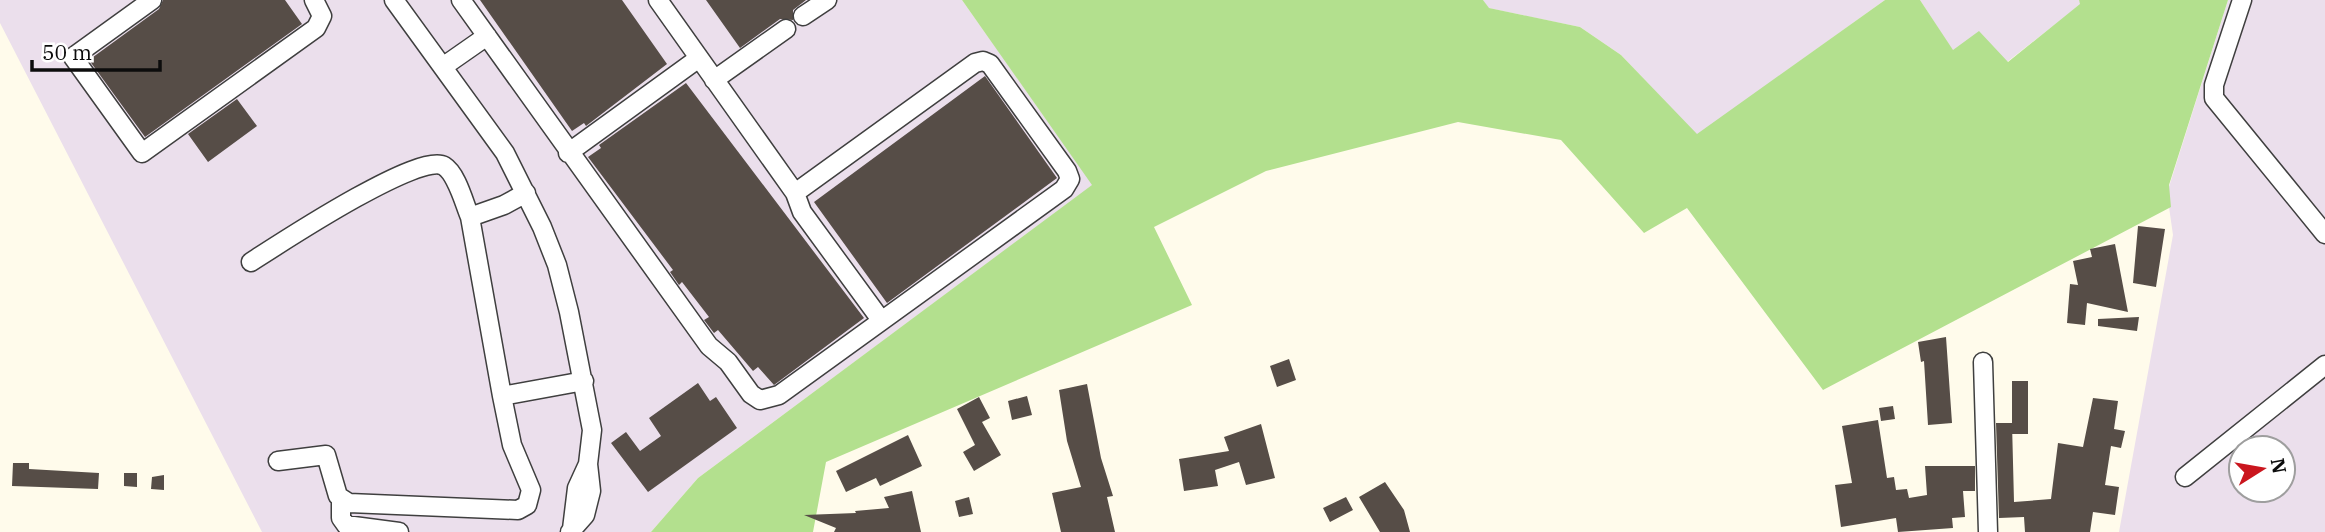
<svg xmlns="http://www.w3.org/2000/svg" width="2325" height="532" viewBox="0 0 2325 532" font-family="'IBM Plex Serif',serif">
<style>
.industrial{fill:#ebdfec;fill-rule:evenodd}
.forest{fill:#b3e08e}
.building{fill:#564d47}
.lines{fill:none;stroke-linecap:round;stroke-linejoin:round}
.minor-casing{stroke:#3f3f3f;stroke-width:21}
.minor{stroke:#fff;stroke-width:18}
</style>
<rect width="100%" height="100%" fill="#fffbeb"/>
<path class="industrial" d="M0,0H962L1093,185L698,478L651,532H262L0,23Z
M1483,0H1885L1697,135L1621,55L1580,27L1488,8Z
M1920,0H2079L2081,4L2007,62L1953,51Z
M2228,0H2325V532H2119L2173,235L2167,193ZM2241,448H2283V490H2241Z"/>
<path class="forest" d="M962,0H1483L1489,8L1580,27L1621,55L1697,134L1885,0H1920L1953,50L1979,31L2008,62L2080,4L2079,0H2228L2169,185L2171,207L1823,390L1687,208L1644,233L1561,140L1458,122L1266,171L1154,227L1192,305L826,462L813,532H651L698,478L1092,185Z"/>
<path class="building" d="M163,0H285L302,24L145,137L89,60L159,9Z
M480,0H622L667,64L586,126L584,123L572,131Z
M706,0H806L793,10V20L780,19L740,48Z
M985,76L1057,178L887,303L814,202Z
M686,83L864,318L774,385L758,367L753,371L718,330L714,333L704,320L709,317L682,282L679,285L670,272L673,270L588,157L601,148L599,145Z
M237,99L257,126L208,162L188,134Z
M2138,226L2165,229L2156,287L2133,283Z
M2115,244L2128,312L2087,303L2085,325L2067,323L2070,284L2078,285L2073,261L2092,257L2090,249Z
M2139,317L2137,331L2098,326V319Z
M1946,337L1952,423L1928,425L1924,361L1921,362L1918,342Z
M1289,359L1296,380L1277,387L1270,366Z
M2012,381H2028V434H2012Z
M698,383L710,401L716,397L737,428L648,492L611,443L626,432L640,451L661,436L649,418Z
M1087,384L1101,458L1113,496L1107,497L1115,532H1061L1052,493L1081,487L1067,441L1059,390Z
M1027,396L1032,415L1012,420L1008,401Z
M979,397L990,418L982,422L1001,455L974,471L963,452L975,445L957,409Z
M2093,398L2118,401L2114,429L2125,431L2121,448L2111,446L2105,485L2119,487L2115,515L2093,512L2090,532H2025L2024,517L1999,518L1996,423H2012L2014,502L2051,499L2058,443L2083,447Z
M1893,406L1895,419L1881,421L1879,408Z
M1878,420L1887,478L1894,477L1896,490L1907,489L1909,498L1927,495L1925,466H1975V491H1963L1965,517L1952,518L1953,528L1898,532L1896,518L1841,527L1835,485L1852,483L1842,426Z
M1261,424L1275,478L1246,485L1239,462L1215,470L1218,486L1184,491L1179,459L1229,451L1224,437Z
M908,435L922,466L880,486L876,478L846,492L836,471Z
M13,463H29V469L99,473L98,489L12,486Z
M124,473H137V487L124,486Z
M164,475V490L151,489L152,477Z
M1385,482L1404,510L1410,532H1380L1359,497Z
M912,491L921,532H834L836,528L804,515L856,513L855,511L889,508L884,497Z
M969,497L973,514L959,517L955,501Z
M1346,497L1353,510L1330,522L1323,508Z"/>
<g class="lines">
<defs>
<path id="minor" d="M152,0L73,57L142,153L316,28L322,16L314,0
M394,0L505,153L542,227L557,265L569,312L592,430L588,464L591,491L585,515L570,532
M461,0L709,346L728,362L751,394L760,400L779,395L1064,189L1070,179L1067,171L990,64L983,61L975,63L795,193
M658,0L795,193L802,212L881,320
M2242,0L2214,85V98L2325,234
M803,16L827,0
M444,66L487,36
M714,80L786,29
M568,153L699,58
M470,217L502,396L584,381
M251,262C279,244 420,151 444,166C457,174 464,203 470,217L504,205L526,193
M1983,362L1988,532
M278,461L326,455L338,496L349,503L518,510L527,505L531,490L512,445L502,396
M2185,477L2325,365
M341,500V518L346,525L399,532
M572,529L577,488L588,464"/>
</defs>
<use href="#minor" class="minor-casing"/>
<use href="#minor" class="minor"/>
</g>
<g transform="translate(2262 469) rotate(79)"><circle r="33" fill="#ffffff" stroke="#9e9e9e" stroke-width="2"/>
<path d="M0-5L12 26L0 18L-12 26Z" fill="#ca161e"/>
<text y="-10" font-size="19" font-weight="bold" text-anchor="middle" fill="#0c0c0c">N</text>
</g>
<path d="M32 60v10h128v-10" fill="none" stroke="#0c0c0c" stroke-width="3.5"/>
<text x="42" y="60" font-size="21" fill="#0c0c0c" stroke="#ffffff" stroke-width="5" paint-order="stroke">50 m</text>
</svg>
